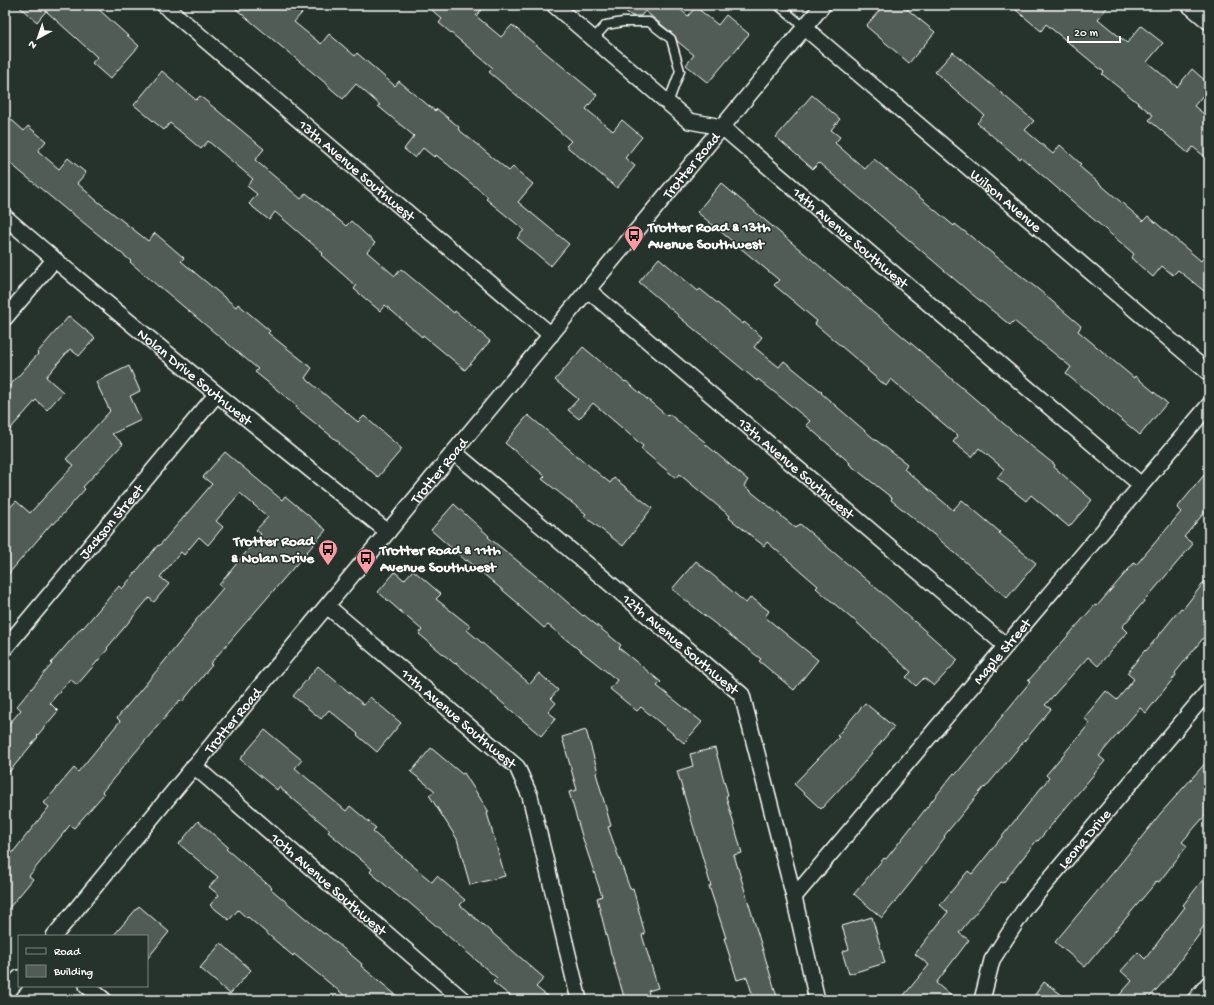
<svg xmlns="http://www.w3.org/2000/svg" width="1214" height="1005" viewBox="0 0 1214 1005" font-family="'Gochi Hand',sans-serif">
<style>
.building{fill:#515c57;stroke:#fff}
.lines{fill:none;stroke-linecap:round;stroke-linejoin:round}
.lane-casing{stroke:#fff;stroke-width:11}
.street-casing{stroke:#fff;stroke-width:18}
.lane{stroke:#26332d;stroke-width:8}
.street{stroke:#26332d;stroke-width:15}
.labels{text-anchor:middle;stroke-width:3;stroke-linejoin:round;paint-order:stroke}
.street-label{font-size:15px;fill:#fff;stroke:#26332d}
.poi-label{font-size:15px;font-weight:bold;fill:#fff;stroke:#26332d;text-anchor:start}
</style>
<rect width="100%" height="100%" fill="#26332d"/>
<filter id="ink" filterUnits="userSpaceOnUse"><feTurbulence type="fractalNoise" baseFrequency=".025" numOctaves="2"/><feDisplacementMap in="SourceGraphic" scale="8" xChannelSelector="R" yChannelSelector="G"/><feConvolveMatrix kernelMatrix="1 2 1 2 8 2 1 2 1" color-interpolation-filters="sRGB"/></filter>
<g filter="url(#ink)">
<path class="building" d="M17,5H94L139,46L110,79L92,63L97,57L46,11L37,22Z
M231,5H309L294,22L321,44L329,34L355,56L357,53L395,86L399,81L435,111L437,109L459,127L458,129L509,171L513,167L533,184L518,202L569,244L551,266L517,238L524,230L486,199L488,197L436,155L434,157L423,148L415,158L404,149L414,136L378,106L380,105L356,84L343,99L329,87V86Z
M426,5H485L476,16L501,37L512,25L597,95L586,109L613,131L622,120L642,137L625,158L635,166L617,188L566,146L571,141L489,72L493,68L439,23L442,19Z
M617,5H675L688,16L696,7L718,25L726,15L749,34L708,83L686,65L694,55L677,41L674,35L645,11L641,16H632Z
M884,5H902L935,32L909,63L866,26Z
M1010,5H1109L1098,19L1127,43L1141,26L1163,43L1147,62L1177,87L1192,69L1209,84V88L1194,106L1209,118V160L1193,147L1188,153L1149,120L1153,115L1102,74L1104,72L1046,24L1041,31Z
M953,52L1034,121L1025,130L1053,154L1060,145L1081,164L1079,166L1143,221L1148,216L1201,261L1209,250V295L1178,270L1173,275L1162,266L1153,277L1131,258L1134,254L1021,157L1020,159L977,123L984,115L935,72Z
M162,71L196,100L200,96L264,149L255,160L301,199L306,193L346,226L351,221L375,243L367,252L395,276L401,269L454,313L455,311L490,341L465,370L423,335L422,337L385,305L380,311L354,289L356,286L321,255L323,253L275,212L269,220L249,204L257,194L247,186L253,179L208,141L201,149L170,123L164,130L134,105Z
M812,95L840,119L831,130L840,137L835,143L865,169L874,159L954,226L955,224L1039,290L1081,326L1078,331L1134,378L1135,376L1167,403L1140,435L1066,374L1071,367L1014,321L1010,325L973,295L819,163L813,169L776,137Z
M5,114L24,131L28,126L46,141L38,151L59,169L68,158L86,173L77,183L96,200L148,241L155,233L184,258L181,261L236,307L238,304L270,331L268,333L312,368L305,378L358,422L364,416L402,449L378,477L339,444L340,443L296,408L297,406L255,372L258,369L159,286V287L130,262L131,261L69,211V212L5,159Z
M721,183L926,356V357L974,398L1011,430L1055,465L1054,467L1092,500L1069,527L1031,495L1026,501L997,478L1004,469L979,448L972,457L953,442L958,436L891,379L886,386L867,370L868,369L815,324L817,321L774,285L779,280L697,212Z
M659,258L698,291L700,289L743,324L744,322L762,337L754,347L779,367L784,361L822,392L821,393L872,437L907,464L904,469L953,510L962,500L1000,532L999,533L1036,563L1007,598L933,534L891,500L892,498L849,464L850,463L806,425L810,421L758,379L757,381L678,316V315L639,282Z
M69,316L95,338L79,356L70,349L46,377L63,392L47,410L36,400L5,435V391L38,354L37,353Z
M583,347L625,382L626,381L667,416L669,414L705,442L704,443L748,480L744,486L796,528L800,524L888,598L958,660L934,686L924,678L916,686L906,677L911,672L853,619H852L816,588L818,586L767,542L764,546L729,518L730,516L679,474L676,478L641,449L643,446L593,403L579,419L568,410L578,399L555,380Z
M129,366L140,391L130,396L141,420L112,434L123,444L83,487L85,489L54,524L52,523L5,578V535L10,528L5,524V513L16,501L30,513L74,465L66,459L110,411L96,382Z
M528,415L610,483L614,478L652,508L623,546L584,516L586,514L542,479L545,476L505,443Z
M225,452L282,500L285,496L326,530L210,664L212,665L182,702L180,700L144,742L102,792L104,794L74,828L70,825L29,876L33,879L5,913V862L49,807L44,803L74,768L78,772L120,721L117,718L159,668L192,627L191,626L223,588L219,585L261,534L256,530L268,517L240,493L216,521L223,527L208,545L199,537L184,555L181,552L160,577L169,584L154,602L149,598L107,648L108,649L77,685L70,679L50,703L58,711L37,736L38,737L5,777V729L21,710L17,706L52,664L51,663L82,627L83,628L119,586L122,589L158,545L159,546L212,484L203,477Z
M1209,469V507L1184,537L1193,544L1122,627L1127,632L1098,666L1088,657L1045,705L1051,709L985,788L984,787L944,836L945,837L912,881L882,918L854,894L884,858L886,859L954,773L956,774L996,726L995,725L1030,682L1028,681L1095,605L1097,606L1134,563L1136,565L1181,512L1177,508Z
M454,504L489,536L488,537L541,580V579L583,616L584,615L621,645L619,648L661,682L657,686L702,722L684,743L641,707L637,711L610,689L617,680L548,625L544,628L518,605L519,604L467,560L466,561L431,530Z
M696,561L746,603L751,597L769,611L765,617L818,660L794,690L759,661L761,659L705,616L672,589Z
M413,570L441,594L436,599L470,626L467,630L530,684L539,673L558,690L551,698L556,703L548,712L556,718L541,736L456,663L455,664L419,634L422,630L378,592L395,572L404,580Z
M1209,576V631L1175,673L1176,675L1146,713L1140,708L1099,756L1105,761L1038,841L1037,840L1003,883L1001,882L959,933L969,940L936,983L956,1000H900L929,965L915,954L948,912L940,905L968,871L972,874L1049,778L1046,775L1090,723L1084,718L1106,691L1117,700L1134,679L1127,673L1145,650L1146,651L1181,608L1183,609Z
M318,666L364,705L370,697L401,723L377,752L357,735L358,734L329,710L321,719L293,696Z
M865,703L894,727L859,768L821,809L794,784L839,737L837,736Z
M265,730L302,760L295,768L346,811L350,806L376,828L373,832L432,882L437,876L465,900L460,905L544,978L536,987L552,1000H515L493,982L497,978L406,900L404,901L370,872L372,869L328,832L330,830L279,787L277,790L240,759Z
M586,730L598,772L596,773L611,826L608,827L630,889L633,888L645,934L642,935L658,988L648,991L651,1000H625L610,950L597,898L602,896L582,836L569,792L577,790L562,737Z
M431,748L462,774L464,773L489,812L487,813L505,876L470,885L457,839L429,795L435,791L411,772Z
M715,748L728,795L726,796L742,853L734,855L778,1000H754L747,977L737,980L724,938H726L709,886H711L677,771L693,766L690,754Z
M1209,759V811L1182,842L1187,846L1159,882L1157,881L1085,967L1055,942L1121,863L1160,814Z
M198,821L228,847L226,849L272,888L271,889L324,934L325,933L362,964L361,966L402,1000H350L294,954L293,956L248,917L247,918L238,910L229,920L210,905L219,895L209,887L218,877L179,844Z
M1209,872V920L1200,931L1201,932L1167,978L1147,1000H1115L1132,981L1121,971L1138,952L1145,959L1185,907L1183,905Z
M139,906L169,932L147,959V936H113Z
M872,917L885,963L849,974L842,952L849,949L842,926Z
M221,943L251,970L230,994L200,968Z
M1044,982L1069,1000H1031Z"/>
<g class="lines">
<defs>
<path id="lane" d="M778,5L805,28
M593,39L606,25L623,22H649L671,39L680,71L668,103"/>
<g id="street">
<path id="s1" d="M164,5L551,335"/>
<path id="s2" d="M554,5L689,121L722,127L1141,485"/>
<path d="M1189,5L1209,22"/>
<path id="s3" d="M805,28L1209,373"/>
<path id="s4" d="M5,217C130,325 259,429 388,532"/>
<path id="s5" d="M588,290L1006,646"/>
<path d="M5,318L54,260"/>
<path id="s6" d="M454,452L742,695L794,897L817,1000"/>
<path id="s7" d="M327,606L517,767L530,796L579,1000"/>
<path id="s8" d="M5,648L216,395"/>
<path id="s9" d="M194,766L463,1000"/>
<path id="s10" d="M794,897L1209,405"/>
<path id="s11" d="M54,936L823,5"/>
<path d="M87,986L104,1000"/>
<path d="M5,995L19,978"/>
<path id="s12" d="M982,1000L992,960L1026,907L1209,690"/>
<path d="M1195,1000L1209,983"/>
</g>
</defs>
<use href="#lane" class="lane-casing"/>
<use href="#street" class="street-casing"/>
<use href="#lane" class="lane"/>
<use href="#street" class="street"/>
</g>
</g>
<defs>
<symbol id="bus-pin" viewBox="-11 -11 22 30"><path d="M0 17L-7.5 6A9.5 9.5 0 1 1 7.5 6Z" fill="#ff9aa2" stroke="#26332d"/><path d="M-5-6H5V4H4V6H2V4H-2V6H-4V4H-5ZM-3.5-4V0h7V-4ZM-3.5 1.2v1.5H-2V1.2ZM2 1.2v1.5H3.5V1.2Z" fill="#111"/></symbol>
</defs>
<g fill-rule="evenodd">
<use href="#bus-pin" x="623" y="224" width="22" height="30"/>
<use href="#bus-pin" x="317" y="538" width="22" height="30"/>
<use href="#bus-pin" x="355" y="547" width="22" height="30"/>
</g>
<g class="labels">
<g class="street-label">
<text dy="5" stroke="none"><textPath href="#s11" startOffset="1000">Trotter Road</textPath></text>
<text dy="5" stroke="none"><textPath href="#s1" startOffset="254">13th Avenue Southwest</textPath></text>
<text dy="5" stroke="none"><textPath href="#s3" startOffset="265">Wilson Avenue</textPath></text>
<text dy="5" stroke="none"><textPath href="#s2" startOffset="381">14th Avenue Southwest</textPath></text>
<text dy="5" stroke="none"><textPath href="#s4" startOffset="248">Nolan Drive Southwest</textPath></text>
<text dy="5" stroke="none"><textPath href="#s5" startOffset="274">13th Avenue Southwest</textPath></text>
<text dy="5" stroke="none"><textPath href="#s11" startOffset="604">Trotter Road</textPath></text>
<text dy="5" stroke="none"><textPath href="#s8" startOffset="165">Jackson Street</textPath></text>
<text dy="5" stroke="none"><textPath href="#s6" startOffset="297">12th Avenue Southwest</textPath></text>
<text dy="5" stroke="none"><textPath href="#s10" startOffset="322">Maple Street</textPath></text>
<text dy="5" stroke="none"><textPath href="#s7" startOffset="173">11th Avenue Southwest</textPath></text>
<text dy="5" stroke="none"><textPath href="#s11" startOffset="280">Trotter Road</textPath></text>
<text dy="5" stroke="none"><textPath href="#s12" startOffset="194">Leona Drive</textPath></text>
<text dy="5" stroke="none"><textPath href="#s9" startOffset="179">10th Avenue Southwest</textPath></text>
</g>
<g class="poi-label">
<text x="648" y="231">Trotter Road &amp; 13th<tspan x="648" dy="17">Avenue Southwest</tspan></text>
<text x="314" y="545" text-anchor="end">Trotter Road<tspan x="314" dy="17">&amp; Nolan Drive</tspan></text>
<text x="380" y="554">Trotter Road &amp; 11th<tspan x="380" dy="17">Avenue Southwest</tspan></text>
</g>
</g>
<rect width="1214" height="1005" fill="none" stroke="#26332d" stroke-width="20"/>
<rect x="10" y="10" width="1194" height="985" fill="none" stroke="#fff" stroke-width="1.5" filter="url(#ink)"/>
<rect x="18" y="935" width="130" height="52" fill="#26332d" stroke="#7d8581"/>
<rect x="26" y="948" width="20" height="6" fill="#26332d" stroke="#7d8581"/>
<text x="54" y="955" font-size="12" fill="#ffffff">Road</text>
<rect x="26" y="965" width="20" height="12" fill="#515c57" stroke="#7d8581"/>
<text x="54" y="975" font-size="12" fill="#ffffff">Building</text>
<g transform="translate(38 38) rotate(220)" stroke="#26332d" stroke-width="3" paint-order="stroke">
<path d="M0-3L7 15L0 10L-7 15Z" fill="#ffffff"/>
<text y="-6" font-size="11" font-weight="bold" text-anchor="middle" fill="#ffffff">N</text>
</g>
<path d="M1068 36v6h52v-6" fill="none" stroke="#ffffff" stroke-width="2"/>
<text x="1074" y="36" font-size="12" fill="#ffffff" stroke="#26332d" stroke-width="3" paint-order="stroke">20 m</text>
</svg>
